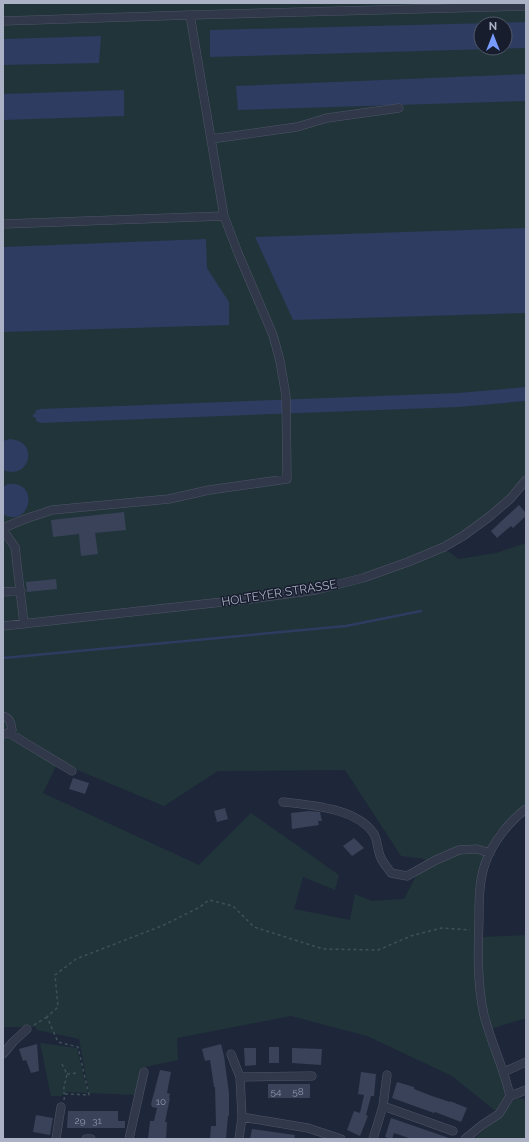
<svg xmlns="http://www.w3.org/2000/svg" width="529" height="1142" viewBox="0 0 529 1142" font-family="Raleway,sans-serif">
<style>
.green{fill:#20343a;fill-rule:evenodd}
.water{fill:#2d3c60;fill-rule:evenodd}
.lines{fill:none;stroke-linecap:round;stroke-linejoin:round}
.stream{stroke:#2d3c60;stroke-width:2.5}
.building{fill:#394259}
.minor-casing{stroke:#4f5567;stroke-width:9}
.path{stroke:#3d5157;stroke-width:1.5;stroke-dasharray:3 3;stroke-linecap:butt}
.minor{stroke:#313849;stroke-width:8}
.labels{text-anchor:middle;stroke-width:3;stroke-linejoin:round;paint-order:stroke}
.number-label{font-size:10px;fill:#8e96ab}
.street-label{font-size:12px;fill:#abb2c6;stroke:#171d2d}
</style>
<rect width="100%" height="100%" fill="#1e2639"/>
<path class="green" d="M3,3H526V478L510,498L443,546L357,577L317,586L287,592L3,623ZM481,24H505V48H481Z
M526,543V806L516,813L493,835L503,828L484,859L477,975L507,1088L505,1103L498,1113L452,1076L367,1036L291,1016L177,1038L178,1060L141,1068L136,1095L89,1093L79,1039L37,1030L36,1027H3V628L316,592L445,549L459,559L496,553ZM58,762L164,806L218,771L345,770L401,856L425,859L404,899L372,901L355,894L350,920L294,909L303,877L335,890L339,875L251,813L199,865L43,793Z
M526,935V1018L491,1029L482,998L481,937Z
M40,1043L77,1048L88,1093L67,1092L61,1096H51Z
M518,1098L526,1100V1139H474L500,1115L507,1104Z"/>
<path class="water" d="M526,22V48L210,57V30ZM481,24H505V48H481Z
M101,36L99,63L3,65V39Z
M526,74V101L238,110L236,86Z
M124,90V116L3,120V94Z
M526,228V313L293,320L255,237Z
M206,239L207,268L229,302V325L3,332V247Z
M526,387V401L459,407L41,423L36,421V418L33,417V414H35L36,410L41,409L458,393Z
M10,439C40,441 30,481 3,470V441Z
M8,484C42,481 29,530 3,514V487Z"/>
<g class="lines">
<path class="stream" d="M3,658L346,626L421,611"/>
</g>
<path class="building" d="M519,505L526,513V516L513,528L511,526L497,538L491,531Z
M124,512L126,530L95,533L98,554L81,556L79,534L53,537L51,520Z
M56,579L57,589L27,592L26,582Z
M73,778L89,783L85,794L69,789Z
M225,808L228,819L217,822L214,811Z
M309,811L320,812L322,821H318L319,825L292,829L291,813Z
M354,838L364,848L352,856L343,846Z
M37,1044L39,1071L31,1073L26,1060L23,1061L19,1049Z
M221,1044L224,1056L229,1093V1116H228L226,1139H210L211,1126H216L215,1087H214L210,1060L205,1061L202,1049Z
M269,1047H279V1063H269Z
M244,1048H256V1065L245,1066Z
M292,1048L322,1049L321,1065L292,1063Z
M160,1070L171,1072L167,1093L170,1094L169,1098H170L165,1122H167L166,1139H148L150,1121H154L157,1108L152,1107L151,1104Z
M361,1072L376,1074L374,1096H371L366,1115L368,1116L360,1136L347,1130L354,1111L360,1113L364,1095L358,1094Z
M397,1082L414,1087V1089L432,1096L450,1102V1101L467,1108L461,1122L435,1112L434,1113L392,1098Z
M268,1084H310V1098H268Z
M68,1111H118V1121H125V1128H67Z
M36,1115L53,1118L50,1135L33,1132Z
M391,1118L449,1138V1139H412L394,1133L392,1139L385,1137Z
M252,1129L295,1135L294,1139H250Z"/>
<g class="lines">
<defs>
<path id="minor" d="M190,15L526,6
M3,21L190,15L224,216
M211,139L297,127L327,118L399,108
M3,224L224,216L238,253L273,335L280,361L286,396L287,479L209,490L169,499L52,510L25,519L3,528
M3,530L15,547L24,624
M3,592L21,591
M3,626L250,599L316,590L363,578L408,562L444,547L463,536L489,517L510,499L526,480
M3,716C10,718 11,723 12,730L9,733L3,734
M9,733L72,771
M283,802C311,805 357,808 374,834C378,841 377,850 381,858C383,863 388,868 391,873L407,876L436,860L459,850L477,849L490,853
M3,1054L13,1042L27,1029
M231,1054L240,1077L242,1117L239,1139
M504,1072L526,1062
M240,1077L312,1076
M510,1096L526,1090
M383,1106L453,1131
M242,1117L308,1128L341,1139
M56,1139L61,1107
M86,1139H91
M129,1139L144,1072
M373,1139L383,1106L387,1075
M465,1139L482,1125L499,1114L510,1096C504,1068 491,1043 484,1015C477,983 478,951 479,919C479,901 479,881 485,864C491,845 509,821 526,809"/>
</defs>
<use href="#minor" class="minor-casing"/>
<path class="path" d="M34,1025L47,1017
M62,1064L67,1074L63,1092L65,1094
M67,1074L77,1073
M64,1100L65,1094L89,1095L78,1047L58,1042L47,1017L58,1007L55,975L76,959L164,925L200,907L209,900L233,906L254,927L323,949L378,950L411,936L442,928L470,930"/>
<use href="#minor" class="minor"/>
</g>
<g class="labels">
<g class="number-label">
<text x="276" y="1095">54</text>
<text x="298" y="1095">58</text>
<text x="161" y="1105">10</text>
<text x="80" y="1124">29</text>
<text x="97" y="1124">31</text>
</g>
<g class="street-label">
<text transform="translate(279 593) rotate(-9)" y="4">HOLTEYER STRASSE</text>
</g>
</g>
<rect width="529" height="1142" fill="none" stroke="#abb2c6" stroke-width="8"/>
<g transform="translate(493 36)"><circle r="19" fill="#171d2d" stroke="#52596a"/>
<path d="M0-3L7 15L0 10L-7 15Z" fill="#779bff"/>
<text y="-6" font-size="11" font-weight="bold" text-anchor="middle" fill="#abb2c6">N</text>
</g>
</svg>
